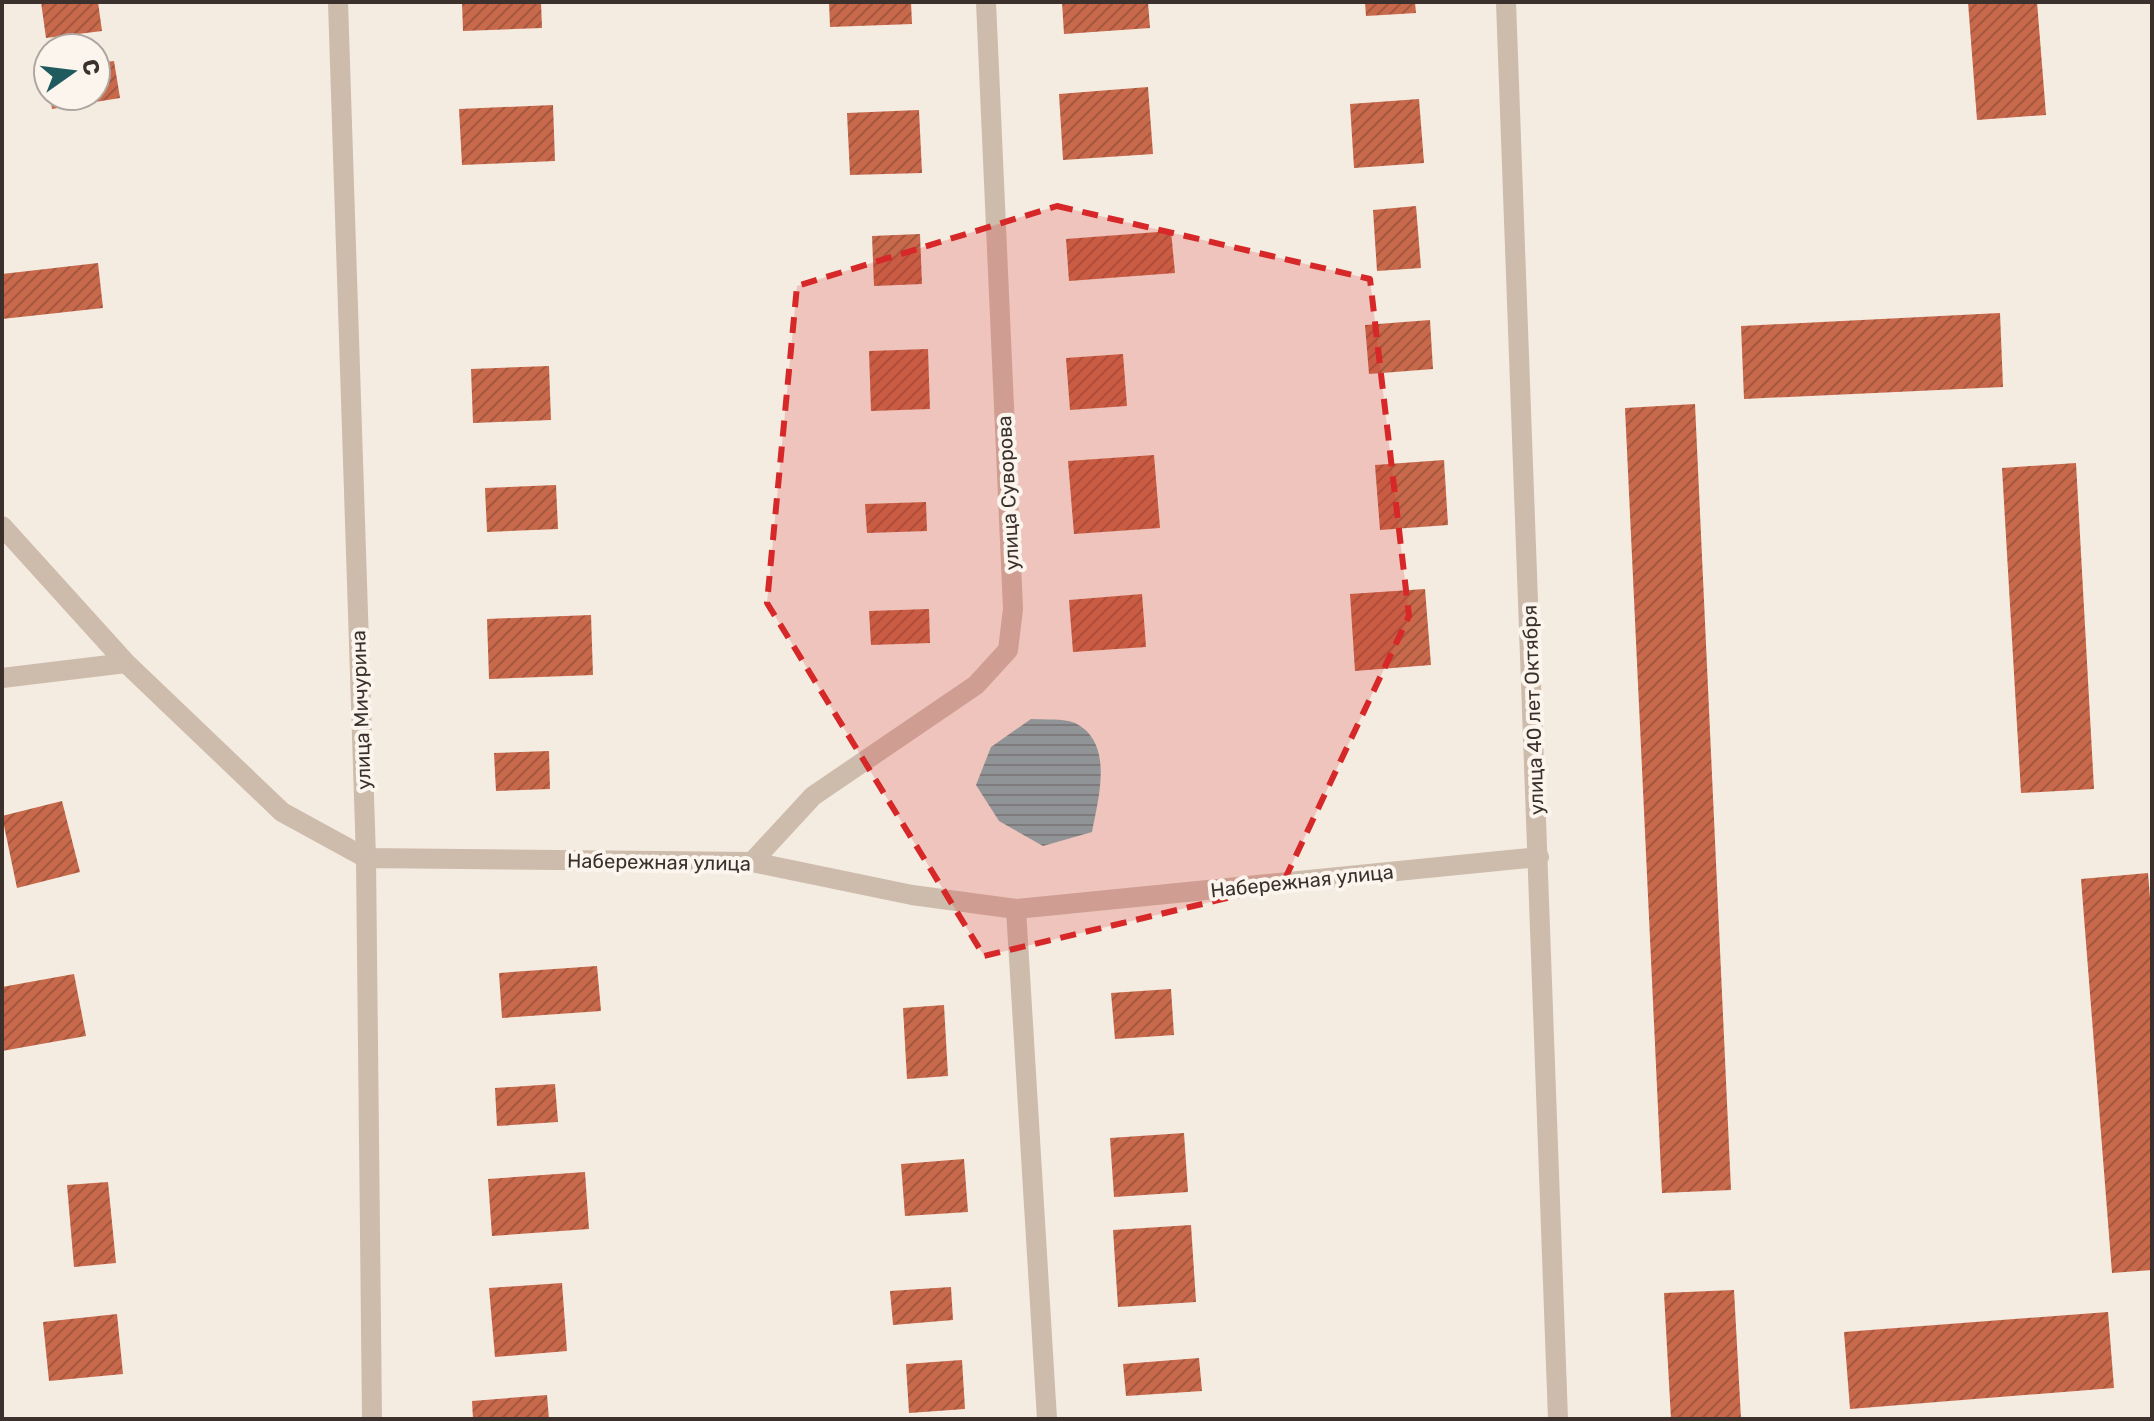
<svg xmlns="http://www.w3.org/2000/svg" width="2154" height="1421" viewBox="0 0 2154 1421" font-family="Rubik,sans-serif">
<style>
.water{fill:url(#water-rules)}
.building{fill:url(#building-hatch)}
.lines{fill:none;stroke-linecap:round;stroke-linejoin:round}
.minor{stroke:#cdbbac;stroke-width:20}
.marked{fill:#d62828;fill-opacity:0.2;stroke:#d62828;stroke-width:6;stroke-dasharray:16 10;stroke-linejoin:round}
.labels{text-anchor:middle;stroke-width:8;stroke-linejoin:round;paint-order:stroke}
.street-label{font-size:20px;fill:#3b302b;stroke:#fbf5ee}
</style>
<defs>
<pattern id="water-rules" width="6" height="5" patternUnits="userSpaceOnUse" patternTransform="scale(2)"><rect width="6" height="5" fill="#7fb0b2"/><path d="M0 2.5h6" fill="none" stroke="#699091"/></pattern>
<pattern id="building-hatch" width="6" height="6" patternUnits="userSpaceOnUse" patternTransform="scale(2)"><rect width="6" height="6" fill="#c8694b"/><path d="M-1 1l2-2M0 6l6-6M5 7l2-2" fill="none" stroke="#a4573f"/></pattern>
</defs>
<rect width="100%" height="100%" fill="#f4ebe1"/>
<path class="water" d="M1031,719C1043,720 1064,718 1075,723C1115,743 1098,799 1092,832L1043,846L999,821L976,785L991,747Z"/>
<path class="building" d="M41,2H98L102,31L46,38Z
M462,2H541L542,28L463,31Z
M829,2H911L912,24L830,27Z
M1062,2H1148L1150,28L1064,34Z
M1365,2H1415L1416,13L1366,16Z
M1968,2H2037L2046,115L1977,120Z
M114,61L120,98L52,109L50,96H96V63Z
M1148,87L1153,154L1063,160L1059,94Z
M1419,99L1424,163L1354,168L1350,104Z
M553,105L555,161L462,165L459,109Z
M919,110L922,173L850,175L847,113Z
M1416,206L1421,268L1377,271L1373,210Z
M1171,231L1175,273L1069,281L1066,239Z
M920,234L922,284L874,286L872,236Z
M98,263L103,308L2,319V274Z
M2000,313L2003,387L1744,399L1741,326Z
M1430,320L1433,369L1369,374L1365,325Z
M928,349L930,409L871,411L869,351Z
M1123,354L1127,406L1070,410L1066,358Z
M549,366L551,420L473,423L471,369Z
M1695,404L1731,1190L1662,1193L1625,408Z
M1154,455L1160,528L1074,534L1068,461Z
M1444,460L1448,525L1380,530L1375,465Z
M2076,463L2094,789L2021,793L2002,468Z
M556,485L558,529L487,532L485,488Z
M926,502L927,531L867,533L865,504Z
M1425,589L1431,665L1355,671L1350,594Z
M1142,594L1146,647L1073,652L1069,600Z
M929,609L930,643L871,645L869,611Z
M591,615L593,675L489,679L487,619Z
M549,751L550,789L496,791L494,753Z
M62,801L80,872L17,888L2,816Z
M2148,873L2152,922V1270L2112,1273L2081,879Z
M597,966L601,1011L502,1018L499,973Z
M74,974L86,1036L2,1051V987Z
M1171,989L1174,1035L1115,1039L1111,993Z
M944,1005L948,1076L907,1079L903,1008Z
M555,1084L558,1122L497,1126L495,1088Z
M1184,1133L1188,1192L1114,1197L1110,1138Z
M964,1159L968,1212L905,1216L901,1164Z
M585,1172L589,1229L492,1236L488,1179Z
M108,1182L116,1263L74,1267L67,1185Z
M1191,1225L1196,1302L1118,1307L1113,1230Z
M562,1283L567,1351L495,1357L489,1288Z
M951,1287L953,1320L893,1325L890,1291Z
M1734,1290L1741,1419H1671L1664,1293Z
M2108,1312L2114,1388L1850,1409L1844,1332Z
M117,1314L123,1374L49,1381L43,1322Z
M1199,1358L1202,1391L1126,1396L1123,1364Z
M962,1360L965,1409L909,1413L906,1364Z
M547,1395L549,1419H473L472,1401Z"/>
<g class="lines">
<path class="minor" d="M338,2L366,858L372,1419
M1506,2L1558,1419
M2,526L126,663L282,812L366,858L752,862L912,895L1016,909L1539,857
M2,678L126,663
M752,862L813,796L976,685L1008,650L1013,609L986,2
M1016,909L1047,1419"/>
</g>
<path class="marked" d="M1057,206L1370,279L1409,616L1282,885L984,956L767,603L797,286Z"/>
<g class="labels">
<g class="street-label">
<text transform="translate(1008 493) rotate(-93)" y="7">улица Суворова</text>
<text transform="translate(361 710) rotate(-92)" y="7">улица Мичурина</text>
<text transform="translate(1533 710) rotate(-92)" y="7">улица 40 лет Октября</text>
<text transform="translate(659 862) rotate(1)" y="7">Набережная улица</text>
<text transform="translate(1302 881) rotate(-6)" y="7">Набережная улица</text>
</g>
</g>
<rect width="2154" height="1421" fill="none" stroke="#3b302b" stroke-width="8"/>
<g transform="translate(72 72) rotate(76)"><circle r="38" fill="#fbf5ee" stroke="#aea6a0" stroke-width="2"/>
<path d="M0-6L14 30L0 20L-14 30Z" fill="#1f5a5e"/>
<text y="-12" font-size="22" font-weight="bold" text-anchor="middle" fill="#3b302b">С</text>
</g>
</svg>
